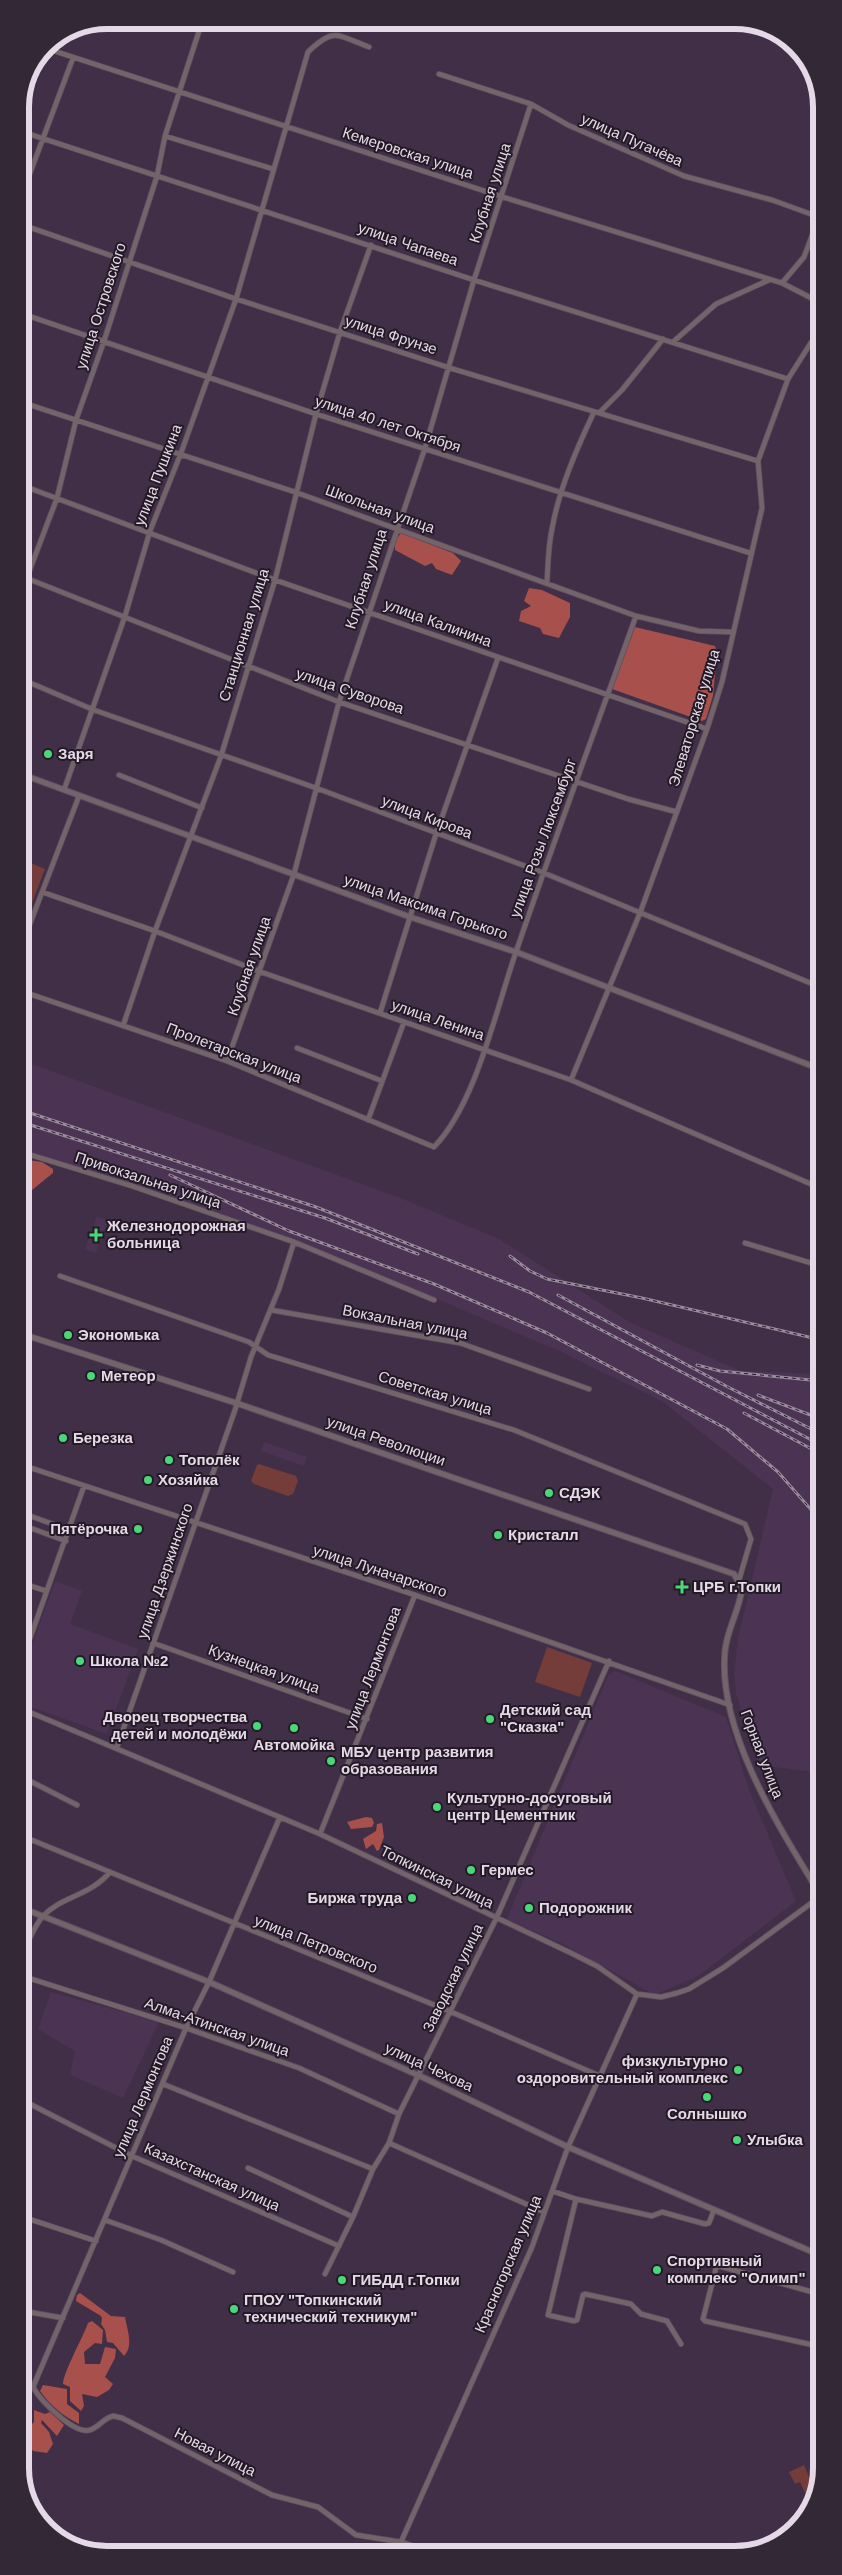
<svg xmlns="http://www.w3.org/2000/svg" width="842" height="2575" viewBox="0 0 842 2575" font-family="Arial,sans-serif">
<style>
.built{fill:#4b3453}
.green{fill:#743d3a}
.forest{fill:#a7504c}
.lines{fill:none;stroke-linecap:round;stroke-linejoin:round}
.minor-casing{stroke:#5f4e64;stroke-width:6}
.tertiary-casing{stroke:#5f4e64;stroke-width:7}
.minor{stroke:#73646a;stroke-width:4.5}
.tertiary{stroke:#73646a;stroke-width:5}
.rail-casing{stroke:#998a9d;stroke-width:3}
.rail{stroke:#231a26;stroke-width:1;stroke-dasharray:4;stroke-linecap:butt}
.poi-dot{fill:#49d778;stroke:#231a26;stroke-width:2}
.labels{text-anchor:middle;stroke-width:4;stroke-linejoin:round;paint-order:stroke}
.street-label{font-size:15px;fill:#e5d9e8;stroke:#231a26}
.poi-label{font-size:15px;font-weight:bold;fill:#e5d9e8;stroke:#231a26;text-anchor:start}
.rim{fill:none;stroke:#e5d9e8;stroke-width:6}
</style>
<rect width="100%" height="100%" fill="#412f47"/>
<path class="built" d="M21,1060L403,1199L499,1239L631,1323L741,1371L821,1374V1773L758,1765L736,1693L734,1673L738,1639L773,1489L662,1401L557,1350L338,1257L21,1150Z
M97,1216L108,1220L96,1253L85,1249Z
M264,1442L307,1457L304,1466L261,1451Z
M55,1581L82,1591L70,1624L138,1649L107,1734L22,1704V1674Z
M615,1671L726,1717L748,1787L796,1901L698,1976L659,1993L653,1994L563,1944L507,1919L608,1676Z
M51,1992L159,2022L123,2098L70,2075L75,2051L38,2029Z"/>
<path class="green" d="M21,859L45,869L21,932Z
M259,1464L296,1476L298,1481L293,1494L288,1496L254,1484L251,1481L257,1465Z
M547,1647L592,1663L580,1697L535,1682Z
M804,2465L814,2489L805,2493L800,2482L795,2484L789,2472Z"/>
<path class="forest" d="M401,533L453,553L461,561L452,575L436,569L432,563L425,566L395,550V541Z
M529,588L542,590L570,603V617L559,638L543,634L540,628L519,621L521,611L531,606L524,601Z
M635,627L715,646L717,652L713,696L706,719L702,721L612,689Z
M21,1159L42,1162L53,1169V1173L32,1190L21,1186Z
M366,1817L372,1818L374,1823L372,1827L351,1829L347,1822Z
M382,1823L384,1837L379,1850L377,1851L373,1844L366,1849L363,1839L376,1831L377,1824Z
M80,2293L111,2316L125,2317C127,2329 134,2346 124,2356L113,2343L107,2342L105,2330L101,2324L102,2319L101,2316L76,2301L77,2295Z
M92,2321L103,2330L102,2344L95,2343L84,2352L85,2364H100L105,2347L116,2349L115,2358L105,2377L113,2384L109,2390L97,2397L82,2394L84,2406L81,2411L70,2401V2387L63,2384C63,2373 83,2337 88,2323Z
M43,2385L67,2389V2404L79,2413V2424C64,2417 49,2404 40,2391Z
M34,2410L45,2414L50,2412L64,2425L57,2436L42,2420L41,2423L49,2432L53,2444L47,2453L33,2451L25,2440L26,2430L34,2422Z"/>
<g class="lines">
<defs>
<path id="minor" d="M45,48L503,197L782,283L819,302
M439,74L531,104L568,125L684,176L772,200L819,217L804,257L782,283
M20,131L474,280L788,379
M165,136L273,169
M20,200L73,58
M20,224L236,299L450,368L758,461
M20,313L316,414L750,553
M673,342L716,304L769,280
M21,402L295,492L636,616L699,631L732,632
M599,413L622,390L663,339
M21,485L275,580L707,729
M21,576L339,702L628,799L677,812
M547,583C548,565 548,547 552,529C559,489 577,448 594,412
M21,593L57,498L76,420L104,341L157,176L165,136L201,25
M21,679L94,710L316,788L544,873L820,987
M119,775L202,808
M64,790L125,616L150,531L181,453L236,299L308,52C334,27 337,35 369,47
M42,892L155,931L261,972L571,1080L820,1188
M21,947L79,796
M21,991L227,1061L434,1147C476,1104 496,1009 516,952C554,840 596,728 636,616
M380,1013L436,834L498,658
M123,1026L155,931L221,756L275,580L316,414L340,332L371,245
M297,1048L382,1081
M227,1061L294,874L339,702L425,448L474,280L531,104
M571,1080L640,913L707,729L722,682L762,508L758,461L788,379L819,330
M368,1120L404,1022
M21,1152L132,1186L294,1242L434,1300
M745,1243L821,1266
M60,1276L249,1342L268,1355L514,1430L745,1524L751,1539L739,1580
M271,1310L460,1343L589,1389
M22,1465L415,1595L730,1705
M22,1513L61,1527
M22,1525L66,1541
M22,1583L46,1591
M153,1643L367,1719
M22,1661L84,1486
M22,1709L320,1834L571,1953L597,1966L637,1994L661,1997L677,1993L689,1989L723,1968L821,1896
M22,1720L27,1711
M117,1747L235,1410L251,1357L279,1289L294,1242
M22,1777L77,1805
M280,1817L209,1982L186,2028L33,2387C40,2400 74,2435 90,2430C99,2427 104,2418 113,2416L122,2418L272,2495L318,2507L356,2535L401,2542L435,2553
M320,1834L415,1595
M22,1836L449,2011L600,2076
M22,1954C28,1943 34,1926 43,1916C62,1896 90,1896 110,1872
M22,1976L186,2028L299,2068L399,2114
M163,2084L373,2169
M22,2100L132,2156L339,2246
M389,2143L544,2212
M248,2168L353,2217
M552,2191L576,2199L548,2315L574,2321L577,2320L583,2295L585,2294L631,2304L641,2314L667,2321L681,2344
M576,2199L652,2216L662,2212L705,2224L709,2223L714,2210
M23,2217L96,2241
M105,2220L161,2240L233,2272
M325,2274L353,2217L373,2169L389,2143L399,2114L496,1919L609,1661
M816,2293L719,2266L716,2268L703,2319L705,2321L822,2347
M23,2311L63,2318
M401,2542L532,2247L568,2147L637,1994"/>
<path id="tertiary" d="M21,774L410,917L516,952L820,1069
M22,1334L236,1403L734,1574L742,1588C740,1609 727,1629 725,1651C717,1732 781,1830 821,1896
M22,1908L209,1982L420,2076L568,2147L822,2256"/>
</defs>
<use href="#minor" class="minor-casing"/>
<use href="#tertiary" class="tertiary-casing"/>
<use href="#minor" class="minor"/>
<use href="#tertiary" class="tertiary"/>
<defs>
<path id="rail" d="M21,1110L316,1207L529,1292L821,1445
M21,1122L325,1218L418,1254
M170,1175L289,1231L434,1284L547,1333L727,1429L778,1472L821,1521
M510,1256L530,1271L547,1279L642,1298L813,1338
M558,1295L726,1386L821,1434
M697,1365L720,1371L821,1381
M758,1395L821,1419
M744,1413L821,1454"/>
</defs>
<use href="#rail" class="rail-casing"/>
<use href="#rail" class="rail"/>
</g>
<g class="poi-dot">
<circle cx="48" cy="754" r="5"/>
<path d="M93.5 1227.5h5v5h5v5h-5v5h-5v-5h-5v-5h5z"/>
<circle cx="68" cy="1335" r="5"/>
<circle cx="91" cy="1376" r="5"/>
<circle cx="63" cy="1438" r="5"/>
<circle cx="169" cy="1460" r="5"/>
<circle cx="148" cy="1480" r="5"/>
<circle cx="549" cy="1493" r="5"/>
<circle cx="138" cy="1529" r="5"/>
<circle cx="498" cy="1535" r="5"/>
<path d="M679.5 1579.5h5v5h5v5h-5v5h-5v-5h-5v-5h5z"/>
<circle cx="80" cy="1661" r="5"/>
<circle cx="490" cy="1719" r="5"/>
<circle cx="257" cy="1726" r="5"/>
<circle cx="294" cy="1728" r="5"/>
<circle cx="331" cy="1761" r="5"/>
<circle cx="437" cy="1807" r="5"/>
<circle cx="471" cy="1870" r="5"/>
<circle cx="412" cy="1898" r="5"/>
<circle cx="529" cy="1908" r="5"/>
<circle cx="738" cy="2070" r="5"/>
<circle cx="707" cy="2097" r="5"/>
<circle cx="737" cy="2140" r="5"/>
<circle cx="657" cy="2270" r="5"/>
<circle cx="342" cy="2280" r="5"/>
<circle cx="234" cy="2309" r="5"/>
</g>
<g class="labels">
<g class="street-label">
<text transform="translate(632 140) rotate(24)" y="5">улица Пугачёва</text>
<text transform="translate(408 153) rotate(18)" y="5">Кемеровская улица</text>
<text transform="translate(490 193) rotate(-72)" y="5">Клубная улица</text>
<text transform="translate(408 244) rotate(19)" y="5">улица Чапаева</text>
<text transform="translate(101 306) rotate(-72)" y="5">улица Островского</text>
<text transform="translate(391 335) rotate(18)" y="5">улица Фрунзе</text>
<text transform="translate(388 424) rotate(18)" y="5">улица 40 лет Октября</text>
<text transform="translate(158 475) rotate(-69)" y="5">улица Пушкина</text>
<text transform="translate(380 509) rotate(20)" y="5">Школьная улица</text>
<text transform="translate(366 579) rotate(-72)" y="5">Клубная улица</text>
<text transform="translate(438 623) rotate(20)" y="5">улица Калинина</text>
<text transform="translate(244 635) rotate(-73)" y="5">Станционная улица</text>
<text transform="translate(350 691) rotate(19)" y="5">улица Суворова</text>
<text transform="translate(694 718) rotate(-73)" y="5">Элеваторская улица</text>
<text transform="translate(427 817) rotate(21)" y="5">улица Кирова</text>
<text transform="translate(543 838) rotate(-70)" y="5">улица Розы Люксембург</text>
<text transform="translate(426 907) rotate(19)" y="5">улица Максима Горького</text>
<text transform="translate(249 966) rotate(-71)" y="5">Клубная улица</text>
<text transform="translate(438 1020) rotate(19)" y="5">улица Ленина</text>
<text transform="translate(234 1053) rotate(21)" y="5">Пролетарская улица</text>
<text transform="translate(148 1180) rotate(18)" y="5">Привокзальная улица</text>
<text transform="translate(405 1322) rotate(11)" y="5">Вокзальная улица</text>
<text transform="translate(435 1393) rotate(17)" y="5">Советская улица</text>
<text transform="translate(386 1441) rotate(19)" y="5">улица Революции</text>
<text transform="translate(165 1571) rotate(-71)" y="5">улица Дзержинского</text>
<text transform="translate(380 1571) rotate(18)" y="5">улица Луначарского</text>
<text transform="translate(373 1668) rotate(-69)" y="5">улица Лермонтова</text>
<text transform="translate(264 1669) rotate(20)" y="5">Кузнецкая улица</text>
<text transform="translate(762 1754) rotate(69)" y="5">Горная улица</text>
<text transform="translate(437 1877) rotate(26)" y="5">Топкинская улица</text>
<text transform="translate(316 1944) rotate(22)" y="5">улица Петровского</text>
<text transform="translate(453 1978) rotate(-64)" y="5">Заводская улица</text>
<text transform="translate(217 2027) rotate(19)" y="5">Алма-Атинская улица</text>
<text transform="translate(429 2067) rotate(25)" y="5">улица Чехова</text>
<text transform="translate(143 2097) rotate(-67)" y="5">улица Лермонтова</text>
<text transform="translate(212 2177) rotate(24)" y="5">Казахстанская улица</text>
<text transform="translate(508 2264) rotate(-67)" y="5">Красногорская улица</text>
<text transform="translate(215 2452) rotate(27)" y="5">Новая улица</text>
</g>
<g class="poi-label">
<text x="58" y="759">Заря</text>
<text x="107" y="1231">Железнодорожная<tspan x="107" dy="17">больница</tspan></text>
<text x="78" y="1340">Экономька</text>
<text x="101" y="1381">Метеор</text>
<text x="73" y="1443">Березка</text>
<text x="179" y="1465">Тополёк</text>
<text x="158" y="1485">Хозяйка</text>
<text x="559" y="1498">СДЭК</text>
<text x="128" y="1534" text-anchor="end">Пятёрочка</text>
<text x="508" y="1540">Кристалл</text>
<text x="693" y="1592">ЦРБ г.Топки</text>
<text x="90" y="1666">Школа №2</text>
<text x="500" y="1715">Детский сад<tspan x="500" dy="17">"Сказка"</tspan></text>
<text x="247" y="1722" text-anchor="end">Дворец творчества<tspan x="247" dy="17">детей и молодёжи</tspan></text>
<text x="294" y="1750" text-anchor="middle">Автомойка</text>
<text x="341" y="1757">МБУ центр развития<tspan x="341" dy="17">образования</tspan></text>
<text x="447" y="1803">Культурно-досуговый<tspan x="447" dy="17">центр Цементник</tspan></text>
<text x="481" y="1875">Гермес</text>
<text x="402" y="1903" text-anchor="end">Биржа труда</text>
<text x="539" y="1913">Подорожник</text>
<text x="728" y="2066" text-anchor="end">физкультурно<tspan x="728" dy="17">оздоровительный комплекс</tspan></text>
<text x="707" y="2119" text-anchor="middle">Солнышко</text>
<text x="747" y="2145">Улыбка</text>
<text x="667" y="2266">Спортивный<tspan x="667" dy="17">комплекс "Олимп"</tspan></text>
<text x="352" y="2285">ГИБДД г.Топки</text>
<text x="244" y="2305">ГПОУ "Топкинский<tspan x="244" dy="17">технический техникум"</tspan></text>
</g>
</g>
<path d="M0 0H842V2575H0ZM107 29H735A78 78 0 0 1 813 107V2468A78 78 0 0 1 735 2546H107A78 78 0 0 1 29 2468V107A78 78 0 0 1 107 29Z" fill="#332936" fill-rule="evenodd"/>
<path class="rim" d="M107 29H735A78 78 0 0 1 813 107V2468A78 78 0 0 1 735 2546H107A78 78 0 0 1 29 2468V107A78 78 0 0 1 107 29Z"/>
</svg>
